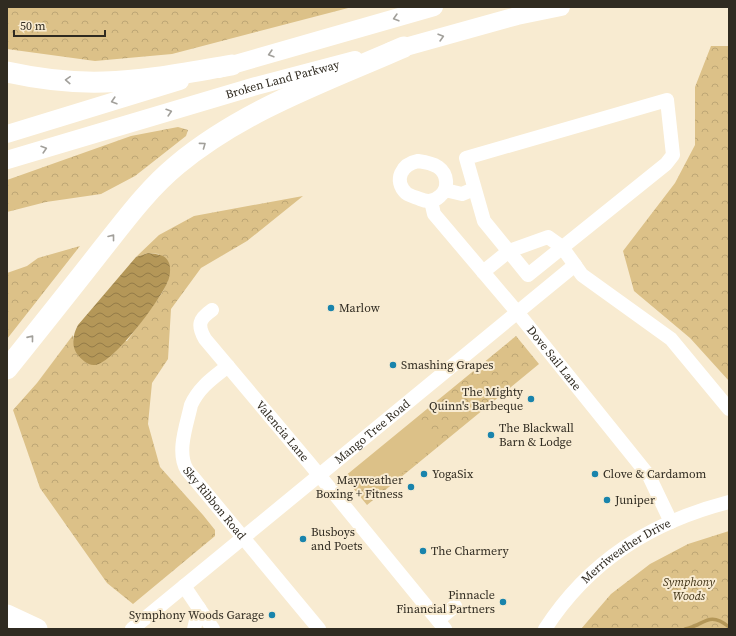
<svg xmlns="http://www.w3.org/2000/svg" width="736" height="636" viewBox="0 0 736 636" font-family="'Source Serif 4',serif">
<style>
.forest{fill:url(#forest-crowns)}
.pitch{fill:#dcc188}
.water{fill:url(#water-waves)}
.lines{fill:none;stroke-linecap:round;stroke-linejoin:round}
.stream{stroke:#b49758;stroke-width:3.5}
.minor{stroke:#fff;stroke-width:14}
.major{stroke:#fff;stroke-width:18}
.highway{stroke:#fff;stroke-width:21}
.oneway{stroke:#a2a09b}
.poi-dot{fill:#1984ac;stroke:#f8ebd1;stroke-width:1.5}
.labels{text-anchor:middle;stroke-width:4;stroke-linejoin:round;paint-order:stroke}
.street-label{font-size:12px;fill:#302b21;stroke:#f8ebd1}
.poi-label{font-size:12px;fill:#302b21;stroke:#f8ebd1;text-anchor:start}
.park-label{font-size:12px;font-style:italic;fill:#3e3114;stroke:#f8ebd1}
</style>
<defs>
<pattern id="forest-crowns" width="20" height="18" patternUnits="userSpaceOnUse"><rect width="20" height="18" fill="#dcc188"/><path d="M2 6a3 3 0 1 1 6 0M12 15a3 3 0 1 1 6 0" fill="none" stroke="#bda675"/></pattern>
<pattern id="water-waves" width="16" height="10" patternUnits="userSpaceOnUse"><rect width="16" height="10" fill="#b49758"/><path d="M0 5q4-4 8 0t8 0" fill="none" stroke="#937b48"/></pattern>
</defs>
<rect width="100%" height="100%" fill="#f8ebd1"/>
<path class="forest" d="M7,7H352L172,54L95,61L7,49Z
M711,46H729V381L690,338L634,291L623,251L675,183L695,145V87Z
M178,127L188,130L186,136L135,176L101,194L46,202L7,212V180L131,136Z
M303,196L247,241L201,268L171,309L168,359L152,383L148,424L160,467L203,515L215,530V536L133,604L107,583L40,488L13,410L37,383L73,335L74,344L127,341L162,293L168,281L159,254L148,253L136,257L159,235L194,216Z
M80,246L7,339V273L27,266L38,258Z
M516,336L539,364L367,505L344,477Z
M729,531V629H581L611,594L650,564L688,544Z"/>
<path class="pitch" d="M420,418L440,442L377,494L357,470Z"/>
<path class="water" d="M148,253C156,254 166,254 169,263C171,268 170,276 168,281C161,299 114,363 95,365C88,366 81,359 77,354C71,345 73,334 78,325L136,257Z"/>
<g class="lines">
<path class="stream" d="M685,629C704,626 708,610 729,627"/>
<g class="minor">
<path d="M667,100L673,155L666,164L528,275L484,221L466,158Z"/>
<path d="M418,161C425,162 432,163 438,167C448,174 449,189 440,196C434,202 427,202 420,199C415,197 410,196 406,193C393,180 402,164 418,161Z"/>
<path d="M445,190L462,194L474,189"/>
<path id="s1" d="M431,201L434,214L517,312L649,476L671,522"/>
<path d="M483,272L509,251L548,237L562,247L582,275L671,339L729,409"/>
<path id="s2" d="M212,310C199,319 197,325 205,339L310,464L445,629"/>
<path id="s3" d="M228,366C213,378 199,387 191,405C187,424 176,452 187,470L319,629"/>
<path d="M184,586L213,629"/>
<path d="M438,620L455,606"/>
<path id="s4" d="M132,629L575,265"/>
<path d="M194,629L199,608"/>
<path id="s5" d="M545,629C589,561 651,522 729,502"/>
</g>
<g class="major">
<path d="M391,51L517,16L561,7"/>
<path d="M218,69L434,7"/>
<path d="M7,134L180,81"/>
<path id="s6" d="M7,160L256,86L355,60"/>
</g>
<path class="highway" d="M7,72C39,79 72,83 104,82C147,81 190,72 232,65
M7,369C39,329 71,289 103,248C126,219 148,189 177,165C243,110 326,81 404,47
M7,615L37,629"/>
</g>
<defs><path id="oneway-chevron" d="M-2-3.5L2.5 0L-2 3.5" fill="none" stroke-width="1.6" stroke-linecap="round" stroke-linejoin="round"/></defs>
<g class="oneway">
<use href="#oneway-chevron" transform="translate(396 18) rotate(164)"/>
<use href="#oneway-chevron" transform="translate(441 37) rotate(-16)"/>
<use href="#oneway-chevron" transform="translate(271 54) rotate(164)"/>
<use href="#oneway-chevron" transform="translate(68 80) rotate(-177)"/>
<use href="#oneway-chevron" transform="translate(114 101) rotate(163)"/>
<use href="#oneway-chevron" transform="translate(169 112) rotate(-17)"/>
<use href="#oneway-chevron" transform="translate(203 145) rotate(-36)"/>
<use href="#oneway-chevron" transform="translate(44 149) rotate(-17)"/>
<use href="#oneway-chevron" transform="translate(112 237) rotate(-52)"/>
<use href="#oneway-chevron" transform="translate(31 338) rotate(-51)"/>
</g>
<g class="poi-dot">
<circle cx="331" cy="308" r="4"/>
<circle cx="393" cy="365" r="4"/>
<circle cx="531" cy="399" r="4"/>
<circle cx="491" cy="435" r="4"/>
<circle cx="424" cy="474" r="4"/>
<circle cx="595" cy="474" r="4"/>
<circle cx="411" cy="487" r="4"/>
<circle cx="607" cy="500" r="4"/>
<circle cx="303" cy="539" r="4"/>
<circle cx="423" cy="551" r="4"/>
<circle cx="503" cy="602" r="4"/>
<circle cx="272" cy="615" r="4"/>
</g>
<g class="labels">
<g class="street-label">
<text dy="4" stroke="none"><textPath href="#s6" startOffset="287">Broken Land Parkway</textPath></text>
<text dy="4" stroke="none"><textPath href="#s1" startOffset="201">Dove Sail Lane</textPath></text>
<text dy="4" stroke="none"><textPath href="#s2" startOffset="155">Valencia Lane</textPath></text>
<text dy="4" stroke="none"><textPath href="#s4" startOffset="311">Mango Tree Road</textPath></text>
<text dy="4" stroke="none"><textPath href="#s3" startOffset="164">Sky Ribbon Road</textPath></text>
<text dy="4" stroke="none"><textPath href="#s5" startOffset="114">Merriweather Drive</textPath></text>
</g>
<g class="poi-label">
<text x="339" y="312">Marlow</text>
<text x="401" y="369">Smashing Grapes</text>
<text x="523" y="396" text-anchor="end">The Mighty<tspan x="523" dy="14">Quinn's Barbeque</tspan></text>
<text x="499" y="432">The Blackwall<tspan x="499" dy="14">Barn &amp; Lodge</tspan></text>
<text x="432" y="478">YogaSix</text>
<text x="603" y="478">Clove &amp; Cardamom</text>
<text x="403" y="484" text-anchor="end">Mayweather<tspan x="403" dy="14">Boxing + Fitness</tspan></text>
<text x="615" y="504">Juniper</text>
<text x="311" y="536">Busboys<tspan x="311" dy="14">and Poets</tspan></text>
<text x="431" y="555">The Charmery</text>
<text x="495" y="599" text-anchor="end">Pinnacle<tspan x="495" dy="14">Financial Partners</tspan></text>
<text x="264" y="619" text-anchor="end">Symphony Woods Garage</text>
</g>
<g class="park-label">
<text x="689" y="586">Symphony<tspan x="689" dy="14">Woods</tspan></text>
</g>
</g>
<rect width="736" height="636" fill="none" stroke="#302b21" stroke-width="16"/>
<path d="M14 30v6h91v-6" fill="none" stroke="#302b21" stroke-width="2"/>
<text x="20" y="30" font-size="12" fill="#302b21" stroke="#f8ebd1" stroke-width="3" paint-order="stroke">50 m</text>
</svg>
